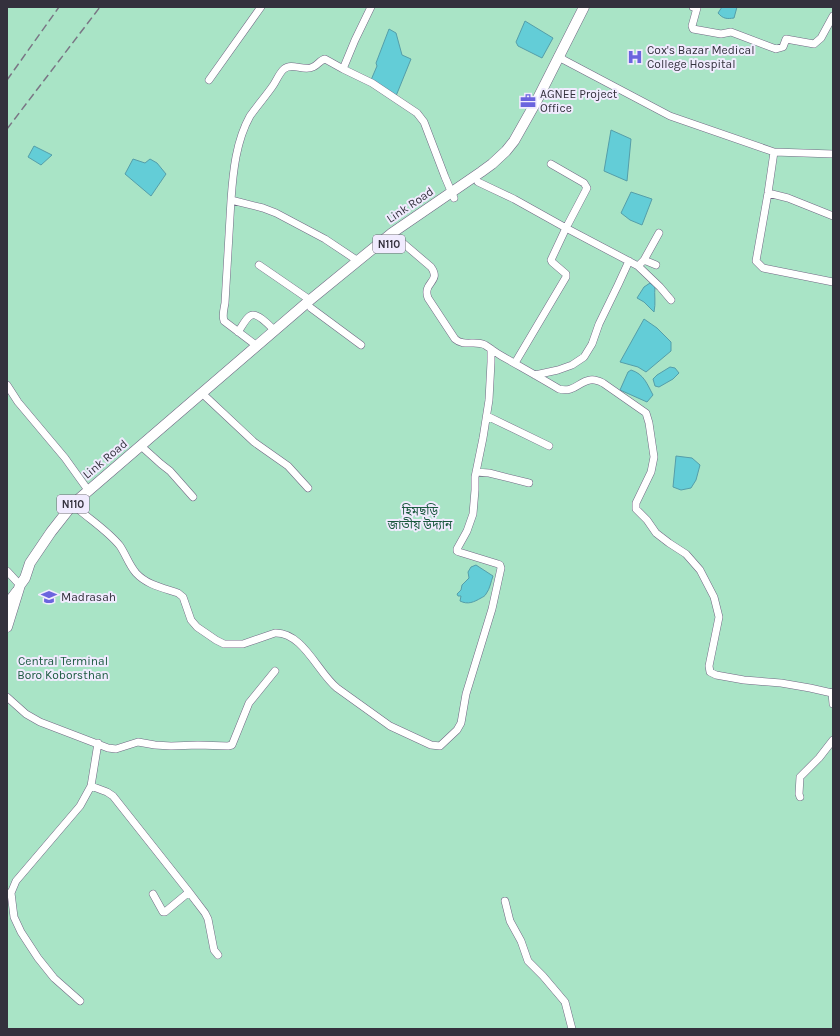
<svg xmlns="http://www.w3.org/2000/svg" width="840" height="1036" viewBox="0 0 840 1036" font-family="Karla,'Noto Sans Bengali',sans-serif">
<style>
.green{fill:#a9e4c6}
.water{fill:#63cdd7;stroke:#559ea9}
.lines{fill:none;stroke-linecap:round;stroke-linejoin:round}
.minor-casing{stroke:#716984;stroke-width:8}
.major-casing{stroke:#716984;stroke-width:9}
.highway-casing{stroke:#716984;stroke-width:11}
.minor{stroke:#fff;stroke-width:7}
.major{stroke:#fff;stroke-width:8}
.highway{stroke:#fff;stroke-width:10}
.rail{stroke:#7a7685;stroke-width:1.5;stroke-dasharray:8 4;stroke-linecap:butt}
.labels{text-anchor:middle;stroke-width:4;stroke-linejoin:round;paint-order:stroke}
.shield{fill:#f0ebfe;stroke:#6c6977;stroke-width:1}
.shield-label{font-size:11px;font-weight:bold;fill:#34313d}
.poi-label{font-size:12px;fill:#34313d;stroke:#f0ebfe;text-anchor:start}
.street-label{font-size:12px;fill:#34313d;stroke:#f0ebfe}
.park-label{font-size:12px;fill:#1b593f;stroke:#f0ebfe}
</style>
<rect width="100%" height="100%" fill="#f0ebfe"/>
<path class="green" d="M7,7H833V1029H7Z"/>
<path class="water" d="M722,7H737L734,18C727,19 723,19 718,13Z
M525,21L553,38L542,58L518,46L516,42Z
M389,29L396,33L402,55L411,59L396,96L371,80L377,66L376,63Z
M611,130L631,139L627,181L604,171Z
M34,146L52,155L41,165L28,157Z
M133,159L145,163L150,159L157,163L166,174L151,196L125,174Z
M631,192L652,199L642,225L630,220L621,213Z
M650,283L655,286C654,295 656,303 654,312L644,302L637,298L644,287Z
M644,319L657,328L671,342V351L646,372L638,367L620,362Z
M670,367L675,368L679,373L673,379L659,387L655,386L653,379L657,375Z
M631,370C644,374 647,384 653,395L647,402L620,390L628,372Z
M676,456L692,458L700,465L696,480L691,488L681,490L673,487Z
M476,565L493,576C491,581 490,589 486,594C485,596 483,597 481,598C474,602 468,605 460,601L461,596H458L457,594L461,590L462,585L469,578L468,572L471,567Z"/>
<g class="lines">
<defs>
<path id="minor" d="M693,7L697,8L692,26L693,29L721,34L731,32L776,49L783,47L786,39L814,44L821,38L833,16
M558,56L564,60L670,116L774,152L768,193L756,261L763,268L833,282
M343,69L355,40L371,7
M209,80L261,7
M774,152L833,154
M478,182L514,199L566,228L638,266L660,287L671,300
M768,193L788,198L833,216
M231,200C233,172 236,141 250,116C257,106 265,97 272,87C276,82 279,73 284,69C292,62 304,72 313,67C318,65 320,60 325,59L343,69L372,83L417,113L424,122L445,177L454,198
M397,238L431,267C442,282 422,282 428,298L455,339C464,347 475,340 485,345C490,348 495,352 500,355C519,366 539,377 559,389C574,393 578,382 590,380C595,379 599,381 603,383L646,413L649,423L654,457L651,472L636,503V509L647,520L656,533L669,543L686,554L700,570L714,597L719,617L709,666L710,672L716,675L744,680L781,683L810,688L832,693
M644,260L656,265
M259,265L310,300
M638,266L644,260L659,233
M311,308L361,345
M238,332C241,328 246,318 250,316C256,311 270,326 274,330
M257,346L224,321C222,315 224,309 225,303L231,200L263,208L276,213L325,239L358,261
M515,363L566,277V274L552,262L551,260L566,228L587,188L584,183L551,164
M535,375L558,370L572,365L584,357L592,344L599,324L618,285L629,261
M7,385L18,402L65,458L88,490
M206,397L254,442L288,466L308,488
M487,416L549,446
M141,446L161,464L170,471L193,497
M476,472L489,473L529,483
M78,509C92,521 109,532 120,546C126,555 129,565 136,573C147,585 163,588 178,593L183,597L191,620L197,627L216,640L224,644H243L275,633C303,632 318,673 337,688L390,726L431,745L440,746L457,730L461,723L466,694L492,609L501,568L500,565L498,564L459,552L457,551V549L467,531L473,514L475,490V477L483,438L489,400L491,362V349
M7,571L20,585
M833,692L832,693L833,704
M7,697L26,714L40,722L108,748L116,749L138,742L155,745L171,746L198,745L228,746L232,745L249,703L275,671
M91,786L107,792L113,796L189,892L205,913L208,919L214,950L218,955
M800,797L799,794L800,777L819,758L833,740
M7,893H11L16,881L80,806L91,786L98,743
M11,893L14,917L21,932L38,958L54,978L80,1001
M153,894L163,912H165L189,892
M505,901L510,921L521,941L528,961L543,976L565,1002L572,1029"/>
<path id="major" d="M7,603L16,591"/>
<path id="highway" d="M7,627L20,585L25,578L30,563L51,532L73,504L310,300L392,233L481,172L492,164L506,151L514,141L536,102L584,7"/>
</defs>
<use href="#minor" class="minor-casing"/>
<use href="#major" class="major-casing"/>
<use href="#highway" class="highway-casing"/>
<use href="#minor" class="minor"/>
<use href="#major" class="major"/>
<use href="#highway" class="highway"/>
<path class="rail" d="M7,80L59,7
M7,129L100,7"/>
</g>
<defs>
<symbol id="hospital-bare" viewBox="-9 -9 18 18"><path d="M-5-5h3v3.5h4V-5h3V5h-3V1.5h-4V5h-3Z" fill="#6b64de" stroke="#f0ebfe" stroke-width="2.5" paint-order="stroke"/></symbol>
<symbol id="office-bare" viewBox="-9 -9 18 18"><path d="M-6-3h4V-5.5h4V-3h4V5H-6ZM-1-4.5V-3h2v-1.5ZM-6 0V1H6V0Z" fill="#6b64de" stroke="#f0ebfe" stroke-width="2.5" paint-order="stroke"/></symbol>
<symbol id="school-bare" viewBox="-9 -9 18 18"><path d="M0-5L7-2L0 1L-7-2ZM-4 1L0 2.5L4 1V4Q0 6-4 4Z" fill="#6b64de" stroke="#f0ebfe" stroke-width="2.5" paint-order="stroke"/></symbol>
</defs>
<g fill-rule="evenodd">
<use href="#hospital-bare" x="624" y="46" width="22" height="22"/>
<use href="#office-bare" x="517" y="90" width="22" height="22"/>
<use href="#school-bare" x="38" y="586" width="22" height="22"/>
</g>
<g class="labels">
<g class="shield">
<rect x="373" y="235" width="32" height="18" rx="3"/>
<rect x="57" y="495" width="32" height="18" rx="3"/>
</g>
<g class="shield-label">
<text x="389" y="248">N110</text>
<text x="73" y="508">N110</text>
</g>
<g class="poi-label">
<text x="647" y="54">Cox's Bazar Medical<tspan x="647" dy="14">College Hospital</tspan></text>
<text x="540" y="98">AGNEE Project<tspan x="540" dy="14">Office</tspan></text>
<text x="61" y="601">Madrasah</text>
</g>
<g class="street-label">
<text transform="translate(410 205) rotate(-34)" y="4">Link Road</text>
<text transform="translate(105 459) rotate(-40)" y="4">Link Road</text>
</g>
<g class="park-label">
<text x="420" y="515">হিমছড়ি<tspan x="420" dy="14">জাতীয় উদ্যান</tspan></text>
<text x="63" y="665">Central Terminal<tspan x="63" dy="14">Boro Koborsthan</tspan></text>
</g>
</g>
<rect width="840" height="1036" fill="none" stroke="#34313d" stroke-width="16"/>
</svg>
